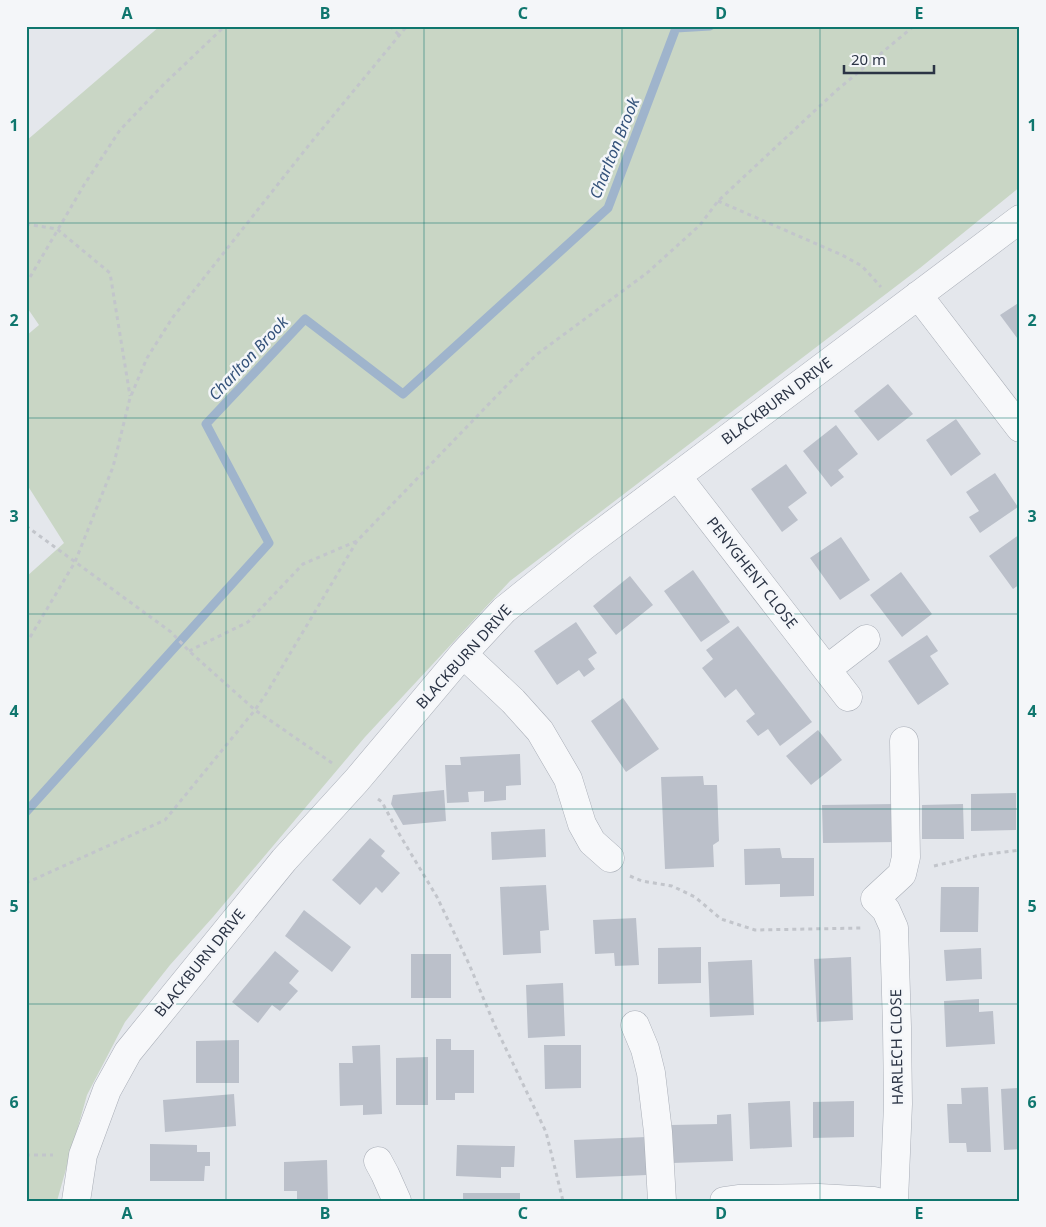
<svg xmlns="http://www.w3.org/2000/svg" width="1046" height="1227" viewBox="0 0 1046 1227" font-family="'Noto Sans',sans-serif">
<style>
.green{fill:#c9d6c5}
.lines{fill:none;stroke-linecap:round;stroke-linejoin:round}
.stream{stroke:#9fb4cc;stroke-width:9}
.building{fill:#bbc0ca}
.minor-casing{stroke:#a9aeb7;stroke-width:29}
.path{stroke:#c2c5cb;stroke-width:3;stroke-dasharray:4 4;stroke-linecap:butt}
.minor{stroke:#f7f8fa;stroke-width:28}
.grid{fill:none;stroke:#0f766e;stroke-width:1;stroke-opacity:0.55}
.labels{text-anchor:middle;stroke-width:5;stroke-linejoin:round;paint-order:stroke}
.street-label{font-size:15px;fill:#2b3445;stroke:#f4f6f9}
.water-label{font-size:16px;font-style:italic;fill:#34527a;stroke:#f4f6f9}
.neatline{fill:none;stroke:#0f766e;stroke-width:2}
.grid-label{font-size:16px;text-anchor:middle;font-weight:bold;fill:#0f766e}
</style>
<rect width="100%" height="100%" fill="#e4e7ec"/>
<path class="green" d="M160,26H1020V187L920,268L510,581L365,737L213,917L170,965L125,1022L87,1095L57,1201H26V577L64,543L26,483V336L39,325L26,306V141Z"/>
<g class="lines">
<path class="stream" d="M26,812L269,543L206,424L305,319L403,394L608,208L676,28L710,26"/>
</g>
<path class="building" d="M1020,302V342L1000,315Z
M888,384L913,414L878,441L854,411Z
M956,419L981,454L951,476L926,440Z
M836,425L858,454L838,470L844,477L831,487L803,451Z
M786,464L807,493L788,507L798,520L782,532L751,489Z
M995,473L1018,507L980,533L969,517L979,511L966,492Z
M1020,534V584L1013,589L989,556Z
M841,537L870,580L840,600L810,558Z
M693,570L730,622L701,642L664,591Z
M901,572L932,614L902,637L870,595Z
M630,576L653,605L616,635L593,606Z
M576,622L597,653L588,659L595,669L584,677L579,670L557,685L534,651Z
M738,626L812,722L780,746L768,729L758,736L746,721L755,714L736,689L725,698L702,668L713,659L706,650Z
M927,635L938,651L930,656L949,684L918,705L888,661Z
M623,698L659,749L626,772L591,721Z
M818,730L842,760L811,785L786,756Z
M520,754L521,785L506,786V800L484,802V791L468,792L469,802L447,803L445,765H461L460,757Z
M703,776L704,785H717L719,841L713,845L714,867L665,869L661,777Z
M444,790L446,821L403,825L391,804L393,795Z
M1016,793V830L971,831V794Z
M896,804L897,842L823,843L822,805Z
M963,804L964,839H922V805Z
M545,829L546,857L492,860L491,832Z
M370,838L385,851L381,856L400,873L382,893L376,887L360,905L332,880Z
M780,848L782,858H814V896L780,897V884L745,885L744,849Z
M546,885L549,930L540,931L541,953L503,955L500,887Z
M941,887H979L978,932H940Z
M304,910L351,947L332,972L285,936Z
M636,918L639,965L615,966L614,953L595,954L593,920Z
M701,947V983L658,984V948Z
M981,948L982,979L946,981L944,950Z
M275,951L299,971L289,983L298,991L280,1011L272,1005L258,1023L232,1002Z
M411,954H451V998H411Z
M851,957L853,1020L817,1022L814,959Z
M752,960L754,1015L710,1017L708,962Z
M563,983L565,1036L528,1038L526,985Z
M979,999V1012L993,1011L995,1044L946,1047L944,1001Z
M436,1039H451V1050H474V1093H455V1100H436Z
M239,1040V1083H196V1041Z
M380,1045L382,1114L363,1115V1105L340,1106L339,1063H353L352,1046Z
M544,1045H581V1088L545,1089Z
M428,1057V1105H396V1058Z
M988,1087L991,1152H967L966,1143H949L947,1104H962L961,1088Z
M1020,1088V1149L1004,1150L1001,1089Z
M234,1094L236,1126L165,1132L163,1100Z
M790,1101L792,1147L750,1149L748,1103Z
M854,1101V1137L813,1138V1102Z
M731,1114L733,1161L672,1163L671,1125L717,1124V1115Z
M646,1137L647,1175L576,1178L574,1140Z
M150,1144L197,1145V1152H210V1166H205L204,1181H150Z
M457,1145L515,1146L514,1167H501V1178L456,1176Z
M327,1160L328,1201H297V1191H284V1162Z
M463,1193H520V1201H463Z"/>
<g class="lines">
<defs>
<path id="minor" d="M918,295L1020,428
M677,476L848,697
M463,654L513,701L540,731L568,779L582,824L592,842L610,858
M827,669L866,639
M635,1025L645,1049L651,1073L658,1132L662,1201
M378,1161L385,1174L397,1201
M76,1201L83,1155L107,1090L128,1052L284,860L357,780L463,654L504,610L584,546L1020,219
M724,1201L738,1199L819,1198L874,1201
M894,1201L898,1104L897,1027L894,928L886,910L875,899L902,874L906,857L904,741"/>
</defs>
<use href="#minor" class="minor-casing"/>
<path class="path" d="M390,26L399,35
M718,201L842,255L862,266L881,287
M26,224L57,229L110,273L130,396
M26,284L84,185L120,130L164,84L225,26
M26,526L171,632L189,651L255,710L332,763
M26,644L75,562L113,467L130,398L147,358L173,317L309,145L407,26
M189,651L248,622L303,564L357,541
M378,799L382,802L398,832L437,897L469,964L495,1026L546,1132L563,1201
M934,866L980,855L1020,850
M630,876L642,881L672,886L695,897L721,919L755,930L862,928
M26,883L165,820L255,710L266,694L357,541L536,355L647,273L700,225L718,201L837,90L914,26
M26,1155H53"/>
<use href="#minor" class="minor"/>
</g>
<path class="grid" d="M226,26V1201M424,26V1201M622,26V1201M820,26V1201M26,223H1020M26,418H1020M26,614H1020M26,809H1020M26,1004H1020"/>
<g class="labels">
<g class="street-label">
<text transform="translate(777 401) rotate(-37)" y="5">BLACKBURN DRIVE</text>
<text transform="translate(752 573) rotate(52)" y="5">PENYGHENT CLOSE</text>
<text transform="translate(464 657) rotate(-48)" y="5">BLACKBURN DRIVE</text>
<text transform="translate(200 963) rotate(-51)" y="5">BLACKBURN DRIVE</text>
<text transform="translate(897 1047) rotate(-91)" y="5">HARLECH CLOSE</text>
</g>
<g class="water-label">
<text transform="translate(614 148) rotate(-68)" y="6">Charlton Brook</text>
<text transform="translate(248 358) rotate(-47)" y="6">Charlton Brook</text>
</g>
</g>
<rect width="1046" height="1227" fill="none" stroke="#f4f6f9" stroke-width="55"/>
<path d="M844 65v8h90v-8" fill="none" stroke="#2b3445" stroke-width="2.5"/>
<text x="851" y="65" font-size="15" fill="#2b3445" stroke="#f4f6f9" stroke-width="4" paint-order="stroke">20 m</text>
<rect x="28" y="28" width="990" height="1172" class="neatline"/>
<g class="grid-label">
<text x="127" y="19">A</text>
<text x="325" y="19">B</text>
<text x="523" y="19">C</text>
<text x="721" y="19">D</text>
<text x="919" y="19">E</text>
<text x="14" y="131">1</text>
<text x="1032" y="131">1</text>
<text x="14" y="326">2</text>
<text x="1032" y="326">2</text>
<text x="14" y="522">3</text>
<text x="1032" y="522">3</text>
<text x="14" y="717">4</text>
<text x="1032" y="717">4</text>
<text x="14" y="912">5</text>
<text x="1032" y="912">5</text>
<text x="14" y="1108">6</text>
<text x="1032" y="1108">6</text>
<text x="127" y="1219">A</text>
<text x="325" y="1219">B</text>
<text x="523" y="1219">C</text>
<text x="721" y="1219">D</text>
<text x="919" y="1219">E</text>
</g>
</svg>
